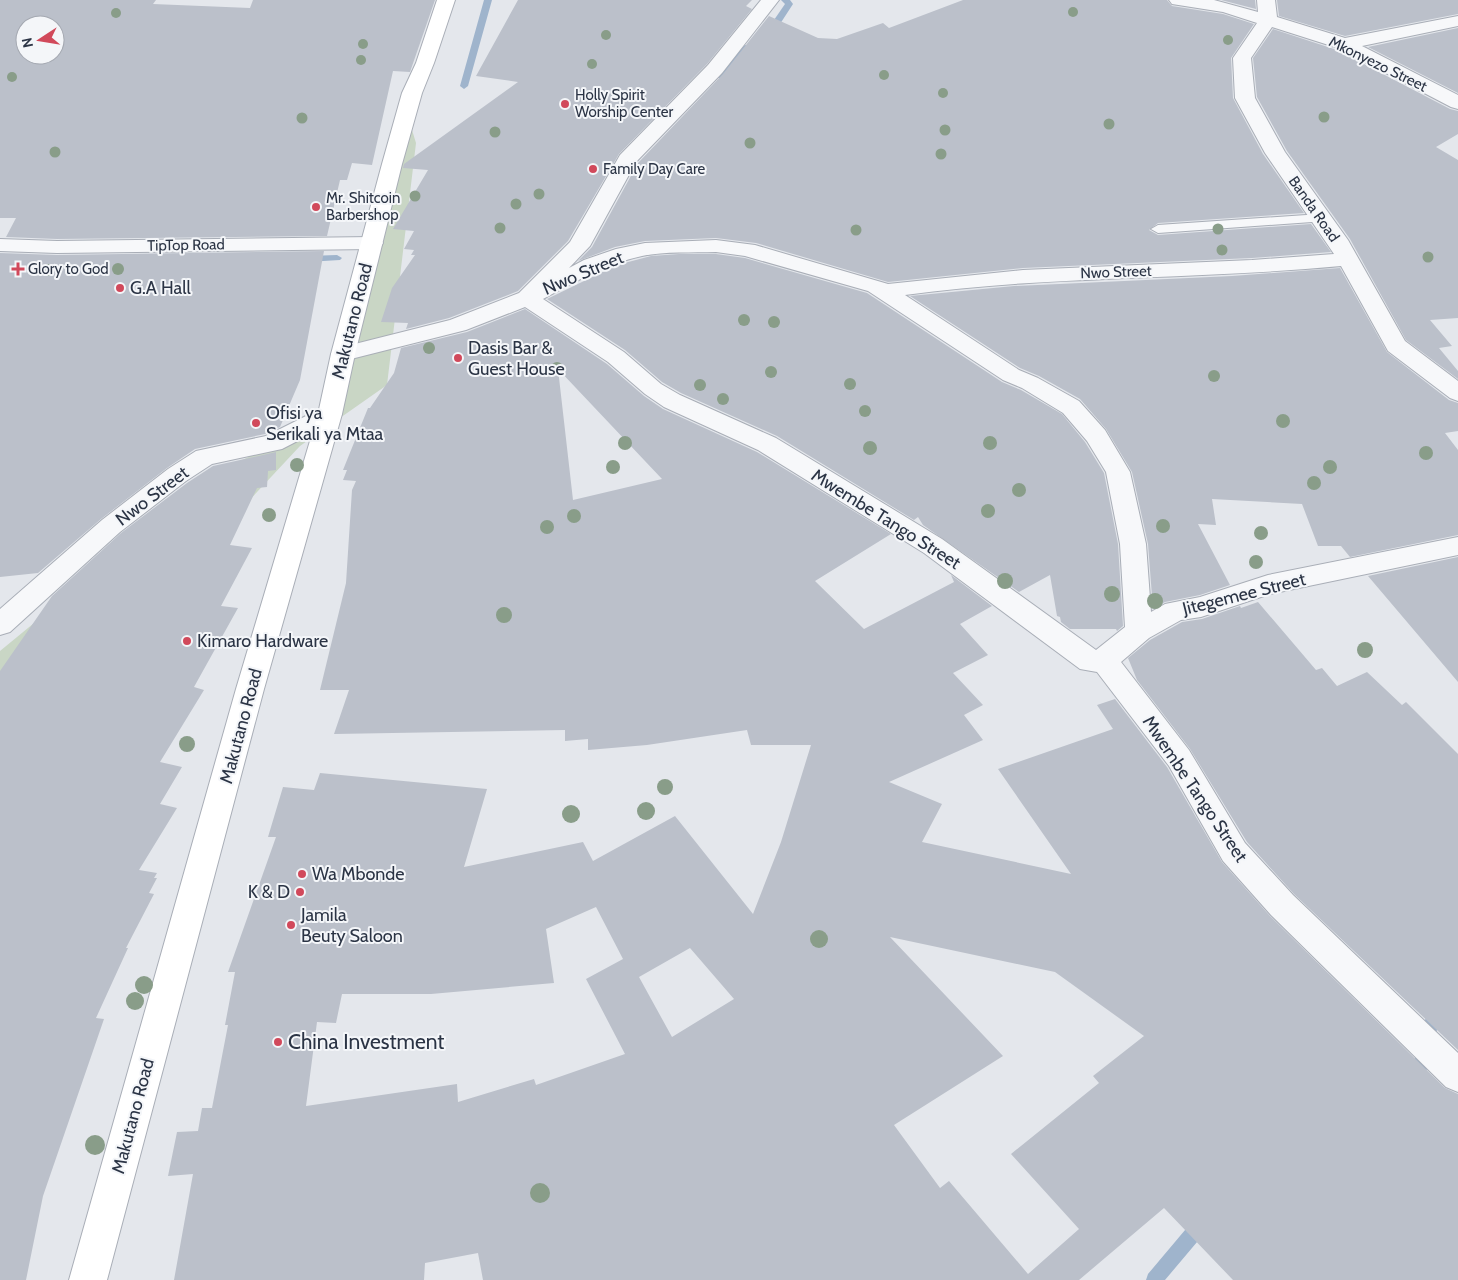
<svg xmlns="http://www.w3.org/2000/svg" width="1458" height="1280" viewBox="0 0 1458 1280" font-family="Cabin,sans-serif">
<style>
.green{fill:#c9d6c5}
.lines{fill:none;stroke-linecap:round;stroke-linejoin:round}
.stream{fill:#9fb4cc;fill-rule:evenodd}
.building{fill:#bbc0ca;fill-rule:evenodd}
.lane-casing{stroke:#a9aeb7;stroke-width:2}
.street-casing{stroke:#a9aeb7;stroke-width:2}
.secondary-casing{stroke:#a9aeb7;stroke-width:2}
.lane{fill:#f7f8fa;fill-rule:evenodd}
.street{fill:#f7f8fa;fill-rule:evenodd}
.secondary{fill:#fff;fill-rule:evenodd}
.tree{fill:#899d89}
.poi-dot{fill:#d1495b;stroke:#f4f6f9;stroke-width:2}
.labels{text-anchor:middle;stroke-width:4;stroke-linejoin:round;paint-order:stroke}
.far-street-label{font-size:15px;fill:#2b3445;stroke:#f4f6f9}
.far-poi-label{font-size:15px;fill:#2b3445;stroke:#f4f6f9;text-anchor:start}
.street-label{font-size:18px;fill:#2b3445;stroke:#f4f6f9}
.poi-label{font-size:18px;fill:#2b3445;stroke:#f4f6f9;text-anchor:start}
.near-poi-label{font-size:21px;fill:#2b3445;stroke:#f4f6f9;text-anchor:start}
</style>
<rect width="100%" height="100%" fill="#e4e7ec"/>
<path class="green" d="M404,117L412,130L416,143L387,385L300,446L0,768V651L219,471L321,423Z"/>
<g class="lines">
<path class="stream" d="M484,0H492L468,86L464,89L460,86Z
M781,0H790L793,4L780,24L770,33H764V29L774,20L785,4Z
M745,45L752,47L720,78H714V74Z
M337,255L342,258L340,260L307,262L302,259L307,256Z
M1458,1001V1015L1439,1022L1425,1076L1411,1082L1406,1080L1403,1075L1406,1070L1413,1066L1427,1013Z
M1202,1215L1208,1217L1210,1223L1208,1229L1165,1280H1146L1148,1274L1196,1217Z"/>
</g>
<path class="building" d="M0,0H156L153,4L250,8L253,0H435L410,72L393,71L372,165L352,163L347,180H340L327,236L57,239L6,237L16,218H0ZM25,25H55V55H25Z
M518,0H752L746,6L752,9L707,64L619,154L568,241L518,291L449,318L406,329L408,323L381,322L392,288L415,255H411L414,250L404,249L414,231L393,229L428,170L403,168L404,164L518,82L476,76Z
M963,0H1167L1172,6L1223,14L1254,24L1231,58L1233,98L1263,154L1304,213L1158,223L1149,230L1158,235L1311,224L1331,252L1252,258L1023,268L888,282L756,243L716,238L645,241L615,247L578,261L592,247L638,163L723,74L769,16L818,38L837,39L883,23L889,28Z
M1221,0H1255L1256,9Z
M1277,0H1458V14L1345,36L1279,16Z
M1458,28V93L1368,47Z
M1273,29L1337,50L1450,109L1458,111V134L1436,147L1458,160V318L1430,320L1452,346L1439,348L1458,371V379L1406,340L1350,239L1287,151L1257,97L1253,58Z
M324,251L300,380L280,427L265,434L195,449L167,468L101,519L38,573L0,577V253L57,255Z
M679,254H716L745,258L867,293L1002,382L1021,390L1062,414L1085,442L1104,473L1118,544L1123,626L1117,631L1116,629H1070L1061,622L1060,617L1057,616L1050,575L1019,592L923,525L918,517L914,520L777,436L681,393L662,382L625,350L547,299L617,265L651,256Z
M1340,268L1387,352L1449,400L1458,403V431L1445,433L1458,450V535L1350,557L1341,546H1318L1302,504L1212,499L1216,525L1198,524L1230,585L1200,595L1165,602L1153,609L1148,544L1132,472L1106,429L1080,399L1039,376L1020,368L910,296L1014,286L1232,276Z
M525,309L607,364L644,396L663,409L757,452L891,534L815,581L864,629L954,582L951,575L992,606L960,624L988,655L953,673L983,705L964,715L983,740L889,782L942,804L922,842L1071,874L998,769L1113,729L1097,705L1115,699L1167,767L1222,862L1270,916L1445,1088L1458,1094V1280H1233L1164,1208L1079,1280H483L478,1253L425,1263L424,1280H174L193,1174L168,1176L177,1132L198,1131L202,1108H212L228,1025H225L235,972H228L276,837H268L283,787L314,790L320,773L487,789L464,867L583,842L593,861L675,816L753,914L781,842L811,745H751L747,730L647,745L588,750V739L565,741V730L334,734L349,690H320L346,583L352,490L356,481L343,480L347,470H343L368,408H370L394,373L401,348L467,332ZM558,369L662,479L573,500ZM596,907L623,959L586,979L625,1054L536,1085L534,1079L458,1102L457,1084L306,1106L317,1022L336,1023L342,994H431L554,983L546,929ZM890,937L1055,972L1144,1036L1093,1076L1099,1083L1011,1154L1079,1229L1028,1274L949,1181L940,1188L894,1125L1003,1056ZM690,948L734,999L672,1037L639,977Z
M276,452V470L268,471L267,487L257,488L230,545L252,548L221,606L238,608L194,687L204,690L160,762L182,767L160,804L177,808L139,870L157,873L154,878H157L149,893L154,894L126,948H128L96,1018L104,1019L43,1196L26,1280H0V671L52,596L121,533L187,483L213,466Z
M1458,557V682L1368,576Z
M1258,602L1316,670L1322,668L1337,686L1367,672L1402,705L1406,702L1458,754V1050L1294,894L1247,842L1190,749L1137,680L1128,658L1150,640L1182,622L1202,619L1240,606L1241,608Z"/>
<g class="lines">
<defs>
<path id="lane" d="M1321,214L1328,218L1326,221L1158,233L1151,229L1158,225Z"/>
<path id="street" d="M761,0H779L722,73L636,162L590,246L569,268L584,260L616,249L645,243L716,240L755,245L888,284L1023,270L1252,260L1334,254L1265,153L1235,98L1233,58L1257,23L1223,12L1172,4L1169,0H1214L1258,12L1257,0H1275L1277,17L1345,38L1458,16V26L1362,46L1458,95V109L1451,107L1338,48L1272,27L1251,58L1255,98L1285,152L1348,240L1405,341L1458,381V401L1450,398L1388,351L1341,266C1196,280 1049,275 905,295L1019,370L1038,378L1079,401L1105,430L1130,472L1146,544L1151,612L1165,604L1200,597L1268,575L1458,537V555L1270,594L1201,617L1181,620L1149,638L1121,662L1189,750L1245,843L1293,895L1458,1053V1092L1446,1087L1271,915L1223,861L1169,766L1097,672L1080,669L924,553L758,450L664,407L645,394L608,362L525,307L466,330L343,361L335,359L331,354L335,349L450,320L519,293L570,242L620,155L708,65ZM716,252L745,256L868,291L1003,380L1022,388L1063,413L1087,441L1106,472L1120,544L1125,627L1096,650L942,539L776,438L680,395L661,384L624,352L543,299C575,282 607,263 642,256C666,251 692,253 716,252Z
M372,237L380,238L383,243L380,248L372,249L57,253L0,251V239L57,241Z
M330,406L338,408L342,414L338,420L282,449L212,464L186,481L120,532L10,632L0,635V609L102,520L168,469L196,451L266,436L322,408Z"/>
<path id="secondary" d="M437,0H455L434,63L422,93L402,164L355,354L342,414L264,689L107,1280H69L236,689L318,414L331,354L382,164L402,93L416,63Z"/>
</defs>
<use href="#lane" class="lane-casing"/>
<use href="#street" class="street-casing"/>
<use href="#secondary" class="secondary-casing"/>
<use href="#lane" class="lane"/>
<use href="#street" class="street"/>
<use href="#secondary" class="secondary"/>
</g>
<g class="tree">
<circle cx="1073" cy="12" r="5"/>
<circle cx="116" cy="13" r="5"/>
<circle cx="606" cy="35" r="5"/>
<circle cx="1228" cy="40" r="5"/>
<circle cx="363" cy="44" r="5"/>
<circle cx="361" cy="60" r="5"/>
<circle cx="592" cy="64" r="5"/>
<circle cx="884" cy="75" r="5"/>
<circle cx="12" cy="77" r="5"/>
<circle cx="943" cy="93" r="5"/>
<circle cx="1324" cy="117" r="5.5"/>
<circle cx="302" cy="118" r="5.5"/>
<circle cx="1109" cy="124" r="5.5"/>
<circle cx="945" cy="130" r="5.5"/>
<circle cx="495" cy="132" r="5.5"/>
<circle cx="750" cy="143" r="5.5"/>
<circle cx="55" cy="152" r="5.5"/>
<circle cx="941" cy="154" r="5.5"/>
<circle cx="539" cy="194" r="5.5"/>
<circle cx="415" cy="196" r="5.5"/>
<circle cx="516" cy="204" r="5.5"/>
<circle cx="500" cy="228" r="5.5"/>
<circle cx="1218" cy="229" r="5.5"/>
<circle cx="856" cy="230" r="5.5"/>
<circle cx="1222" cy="250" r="5.5"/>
<circle cx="1428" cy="257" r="5.5"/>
<circle cx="118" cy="269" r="6"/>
<circle cx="48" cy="270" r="6"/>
<circle cx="744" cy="320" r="6"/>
<circle cx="774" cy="322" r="6"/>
<circle cx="429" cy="348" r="6"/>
<circle cx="557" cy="368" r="6"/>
<circle cx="771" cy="372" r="6"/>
<circle cx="1214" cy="376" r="6"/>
<circle cx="850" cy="384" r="6"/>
<circle cx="700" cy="385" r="6"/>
<circle cx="723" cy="399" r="6"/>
<circle cx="865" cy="411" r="6"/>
<circle cx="1283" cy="421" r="7"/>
<circle cx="625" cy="443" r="7"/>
<circle cx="990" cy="443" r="7"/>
<circle cx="870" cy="448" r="7"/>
<circle cx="1426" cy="453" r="7"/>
<circle cx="297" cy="465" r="7"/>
<circle cx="613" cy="467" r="7"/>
<circle cx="1330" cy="467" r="7"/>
<circle cx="1314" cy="483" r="7"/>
<circle cx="1019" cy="490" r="7"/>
<circle cx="988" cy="511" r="7"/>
<circle cx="269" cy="515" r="7"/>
<circle cx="574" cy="516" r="7"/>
<circle cx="1163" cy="526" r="7"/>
<circle cx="547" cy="527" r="7"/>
<circle cx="1261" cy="533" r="7"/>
<circle cx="1256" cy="562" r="7"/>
<circle cx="1005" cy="581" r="8"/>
<circle cx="1112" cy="594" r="8"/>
<circle cx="1155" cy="601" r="8"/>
<circle cx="504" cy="615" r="8"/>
<circle cx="1365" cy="650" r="8"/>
<circle cx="187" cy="744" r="8"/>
<circle cx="665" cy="787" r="8"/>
<circle cx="646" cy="811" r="9"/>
<circle cx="571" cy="814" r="9"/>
<circle cx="819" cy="939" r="9"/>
<circle cx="144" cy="985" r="9"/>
<circle cx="135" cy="1001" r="9"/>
<circle cx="95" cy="1145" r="10"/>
<circle cx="540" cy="1193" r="10"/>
</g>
<g class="poi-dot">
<circle cx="565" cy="104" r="5"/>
<circle cx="593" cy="169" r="5"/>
<circle cx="316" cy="207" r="5"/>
<path d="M15.5 261.5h5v5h5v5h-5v5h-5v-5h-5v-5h5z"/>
<circle cx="120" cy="288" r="5"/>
<circle cx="458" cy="358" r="5"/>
<circle cx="256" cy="423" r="5"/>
<circle cx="187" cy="641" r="5"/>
<circle cx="302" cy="874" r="5"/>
<circle cx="300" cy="892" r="5"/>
<circle cx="291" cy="925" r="5"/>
<circle cx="278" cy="1042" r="5"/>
</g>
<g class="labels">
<g class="far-street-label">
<text transform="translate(1378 64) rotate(26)" y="5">Mkonyezo Street</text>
<text transform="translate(1314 209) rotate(55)" y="5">Banda Road</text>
<text transform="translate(186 245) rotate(-1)" y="5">TipTop Road</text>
<text transform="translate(1116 272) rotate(-2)" y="5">Nwo Street</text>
</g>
<g class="far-poi-label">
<text x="575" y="100">Holly Spirit<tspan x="575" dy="17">Worship Center</tspan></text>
<text x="603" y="174">Family Day Care</text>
<text x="326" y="203">Mr. Shitcoin<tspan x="326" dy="17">Barbershop</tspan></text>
<text x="28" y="274">Glory to God</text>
</g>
<g class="street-label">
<text transform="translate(583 273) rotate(-23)" y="6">Nwo Street</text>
<text transform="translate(352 321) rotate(-76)" y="6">Makutano Road</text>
<text transform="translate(152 496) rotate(-37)" y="6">Nwo Street</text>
<text transform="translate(886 519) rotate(32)" y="6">Mwembe Tango Street</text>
<text transform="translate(1244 594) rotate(-14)" y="6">Jitegemee Street</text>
<text transform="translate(241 726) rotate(-75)" y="6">Makutano Road</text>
<text transform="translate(1195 789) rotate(56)" y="6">Mwembe Tango Street</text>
<text transform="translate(133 1116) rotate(-75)" y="6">Makutano Road</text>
</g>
<g class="poi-label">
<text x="130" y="294">G.A Hall</text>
<text x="468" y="354">Dasis Bar &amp;<tspan x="468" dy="21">Guest House</tspan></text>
<text x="266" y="419">Ofisi ya<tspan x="266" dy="21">Serikali ya Mtaa</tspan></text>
<text x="197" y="647">Kimaro Hardware</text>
<text x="312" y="880">Wa Mbonde</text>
<text x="290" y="898" text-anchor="end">K &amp; D</text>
<text x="301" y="921">Jamila<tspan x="301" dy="21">Beuty Saloon</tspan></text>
</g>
<g class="near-poi-label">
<text x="288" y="1049">China Investment</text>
</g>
</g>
<g transform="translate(40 40) rotate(258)"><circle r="24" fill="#f4f6f9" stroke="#a4a8b1"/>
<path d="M0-4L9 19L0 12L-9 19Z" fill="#d1495b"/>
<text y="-8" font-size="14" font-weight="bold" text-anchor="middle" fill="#2b3445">N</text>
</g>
</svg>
